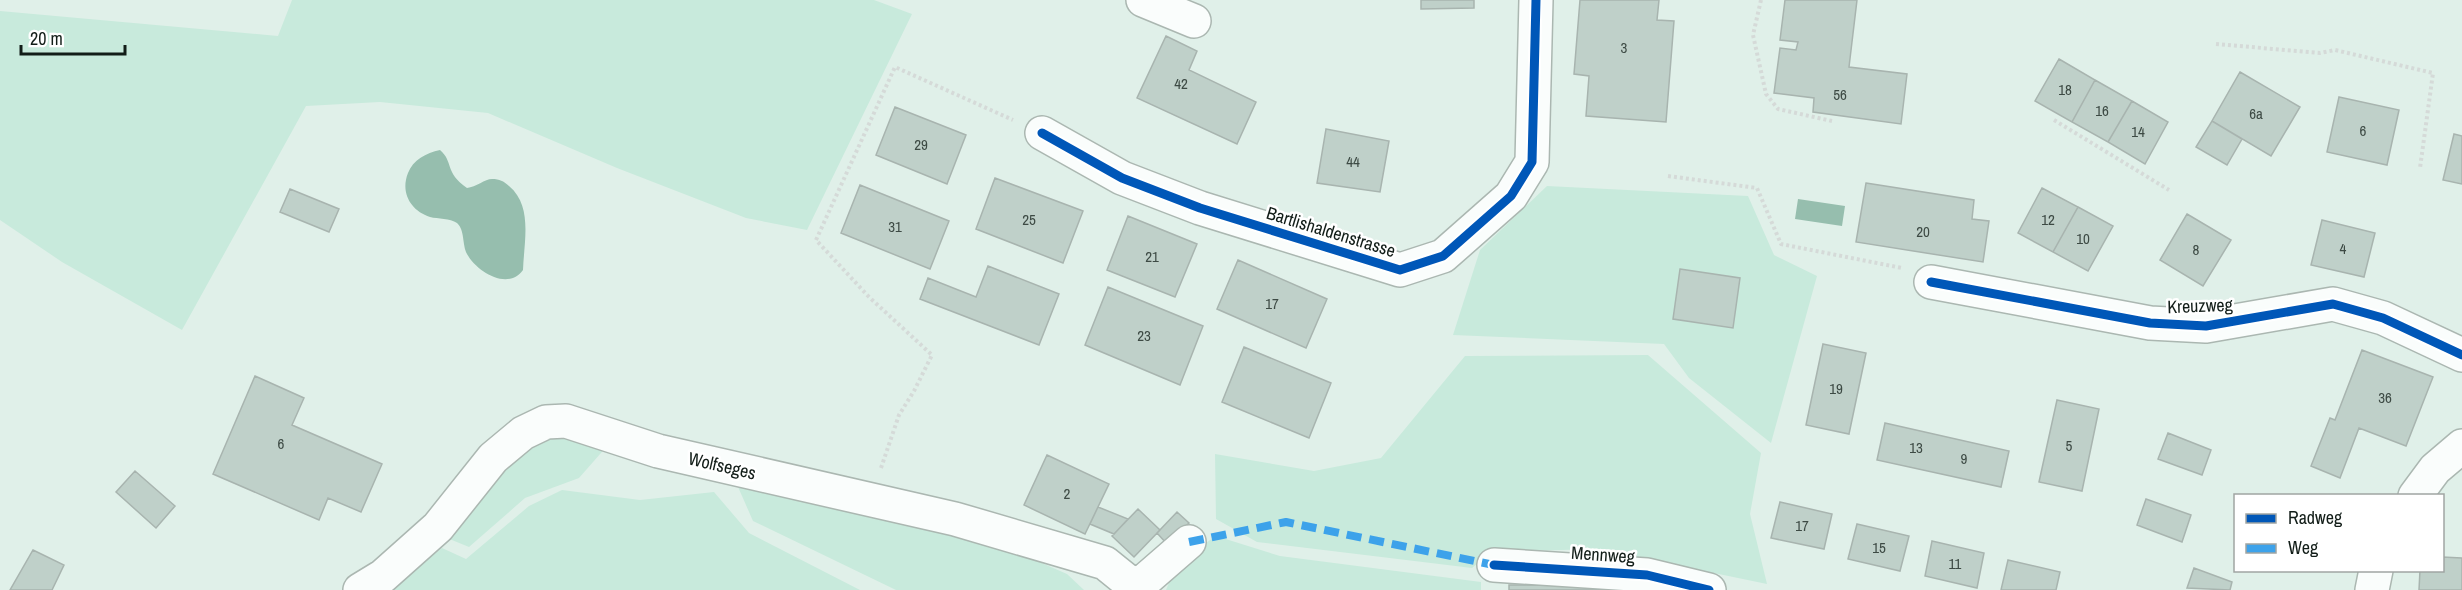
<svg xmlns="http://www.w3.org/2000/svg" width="2462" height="590" viewBox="0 0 2462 590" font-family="'Archivo Narrow',sans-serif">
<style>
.green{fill:#c8eadc}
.water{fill:#96beae}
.building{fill:#bfd0c9;stroke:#a8b4af;stroke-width:1.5}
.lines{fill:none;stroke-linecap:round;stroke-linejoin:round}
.minor-casing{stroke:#abb7b1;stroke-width:36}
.path{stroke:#d5dad8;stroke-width:4;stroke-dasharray:3 3;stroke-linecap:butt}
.minor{stroke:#fafdfc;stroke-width:33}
.quiet{stroke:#3da2ea;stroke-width:8;stroke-dasharray:15 8;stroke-linecap:butt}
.cycleway-casing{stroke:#fff;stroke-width:13}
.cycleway{stroke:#0057b8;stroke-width:9}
.labels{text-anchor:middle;stroke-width:5;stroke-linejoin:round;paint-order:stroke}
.number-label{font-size:15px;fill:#3d4a44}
.street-label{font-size:18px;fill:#121d18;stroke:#fff}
</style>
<rect width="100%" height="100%" fill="#e0f0e9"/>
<path class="green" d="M292,0H874L912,14L807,230L746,218L617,168L488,113L380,102L306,106L182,330L62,262L0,220V11L278,36Z
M1547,186L1748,196L1774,255L1817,276L1771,443L1689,378L1664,344L1453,335L1480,250Z
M1648,355L1761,453L1750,514L1767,584L1598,549L1491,552L1472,568L1257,542L1216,519L1215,454L1314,471L1381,458L1465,356Z
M549,435L608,445L579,478L525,498L469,547L447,538L511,459Z
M735,480L957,526L1067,574L1084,590H896L753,521Z
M562,490L640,500L714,492L749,533L860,590H387L442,548L466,559L529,506Z
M1216,536L1280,556L1481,582V590H1166L1177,563Z"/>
<path class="water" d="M440,150C454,162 444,172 467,188C476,187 485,179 492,179C500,179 503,181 509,186C533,206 524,241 523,270C508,291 477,272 467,254C462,245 465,230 457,223C450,218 438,219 430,217C411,211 400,193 408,173C413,160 426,153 440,150Z
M1798,199L1845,206L1842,226L1795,219Z"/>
<path class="building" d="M1421,0H1474V8L1421,9Z
M1580,0H1659L1657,20L1674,21L1666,122L1586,116L1589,76L1574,74Z
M1785,0H1857L1849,67L1907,74L1901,124L1813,112L1814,98L1774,93L1780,48L1796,50L1798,42L1780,40Z
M1166,36L1197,51L1189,70L1256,102L1237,144L1137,98Z
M2059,59L2095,80L2072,122L2035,101Z
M2240,72L2300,107L2271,156L2212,121Z
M2095,80L2132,101L2108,142L2072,122Z
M2339,97L2399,110L2387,165L2327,152Z
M2132,101L2168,122L2145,164L2108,142Z
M895,107L966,135L947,184L876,155Z
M2212,121L2242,139L2227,165L2196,147Z
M1326,129L1389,141L1380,192L1317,183Z
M2454,134L2462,136V184L2443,180Z
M995,178L1083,211L1063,263L976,229Z
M1866,183L1974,200L1972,219L1989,221L1983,262L1856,242Z
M860,185L949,221L930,269L841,233Z
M2042,188L2078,207L2053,252L2018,233Z
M290,189L339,209L329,232L280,212Z
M2078,207L2113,226L2088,271L2053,252Z
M2187,214L2231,240L2203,286L2160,260Z
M1128,216L1197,244L1175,297L1107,270Z
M2322,220L2375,233L2364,277L2311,265Z
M1238,260L1327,299L1306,348L1217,309Z
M988,266L1059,294L1039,345L920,299L928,278L976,297Z
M1680,269L1740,278L1733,328L1673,319Z
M1108,287L1203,326L1180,385L1085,345Z
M1823,344L1866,353L1849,434L1806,425Z
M1244,347L1331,383L1309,438L1222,402Z
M2362,350L2433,377L2406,446L2359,428L2340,478L2311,466L2330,418L2335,420Z
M255,376L304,398L292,425L382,464L361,512L328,498L319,520L213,474Z
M2057,400L2099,409L2082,491L2039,482Z
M1885,423L2009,451L2001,487L1877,460Z
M2168,433L2211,450L2202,475L2158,459Z
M1047,455L1109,484L1085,534L1024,505Z
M135,471L175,506L156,528L116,492Z
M2146,499L2191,515L2182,542L2137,525Z
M1780,502L1832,514L1824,549L1771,538Z
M1098,507L1128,519L1114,534L1090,524Z
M1138,509L1160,530L1134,557L1112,536Z
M1177,512L1189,523L1167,544L1157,533Z
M1857,524L1909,536L1900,571L1848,559Z
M1932,541L1984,553L1977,588L1925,576Z
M33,550L64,565L52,590H10Z
M2442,557L2462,558V590H2419L2420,570H2442Z
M2008,560L2060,572L2056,590H2001Z
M2194,568L2232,582L2230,590L2187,588Z
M1509,585H1599V590H1509Z"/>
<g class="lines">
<defs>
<path id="minor" d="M1143,0L1194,21
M1042,133L1122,178L1200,208L1400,270L1443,256L1511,196L1532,162L1536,0
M1931,282L2150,323L2206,326L2333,304L2383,318L2462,355
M2415,496L2435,469L2462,446
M1494,565L1647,575L1709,590
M1136,588L1189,542
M360,590L383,576L438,527L493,458L523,433L546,422L566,421L658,451L955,519L1105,563L1136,588
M2372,590L2376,570"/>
</defs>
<use href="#minor" class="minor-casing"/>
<path class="path" d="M1761,0L1753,35L1766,94L1778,109L1832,121
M2216,44L2320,53L2335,50L2433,73L2420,168
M2054,120L2169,190
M1668,176L1757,188L1781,244L1902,268
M881,468L899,415L914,391L932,355L869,297L816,240L895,67L1013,120"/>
<use href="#minor" class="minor"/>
<path class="quiet" d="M1189,542L1286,522L1494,565"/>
<defs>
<path id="cycleway" d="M1042,133L1122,178L1200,208L1400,270L1443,256L1511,196L1532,162L1536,0
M1931,282L2150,323L2206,326L2333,304L2383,318L2462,355
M1494,565L1647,575L1709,590"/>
</defs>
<use href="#cycleway" class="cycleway-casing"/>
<use href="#cycleway" class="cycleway"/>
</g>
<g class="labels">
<g class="number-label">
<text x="1624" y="53">3</text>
<text x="1181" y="89">42</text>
<text x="2065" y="95">18</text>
<text x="1840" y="100">56</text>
<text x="2102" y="116">16</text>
<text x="2256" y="119">6a</text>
<text x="2363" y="136">6</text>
<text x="2138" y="137">14</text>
<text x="921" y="150">29</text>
<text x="1353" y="167">44</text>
<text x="1029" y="225">25</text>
<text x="2048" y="225">12</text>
<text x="895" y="232">31</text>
<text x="1923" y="237">20</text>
<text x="2083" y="244">10</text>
<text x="2343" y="254">4</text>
<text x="2196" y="255">8</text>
<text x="1152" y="262">21</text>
<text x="1272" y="309">17</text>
<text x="1144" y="341">23</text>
<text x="1836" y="394">19</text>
<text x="2385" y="403">36</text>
<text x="281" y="449">6</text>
<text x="2069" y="451">5</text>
<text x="1916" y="453">13</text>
<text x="1964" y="464">9</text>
<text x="1067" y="499">2</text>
<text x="1802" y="531">17</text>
<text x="1879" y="553">15</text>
<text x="1955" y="569">11</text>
</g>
<g class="street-label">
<text transform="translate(1331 232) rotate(17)" y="6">Bartlishaldenstrasse</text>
<text transform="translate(2200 306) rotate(-2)" y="6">Kreuzweg</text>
<text transform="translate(722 466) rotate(13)" y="6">Wolfseges</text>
<text transform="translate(1603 555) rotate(4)" y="6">Mennweg</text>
</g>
</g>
<rect x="2234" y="494" width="210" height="78" fill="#ffffff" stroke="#a0a5a3" stroke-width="1.5"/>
<rect x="2246" y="514" width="30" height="9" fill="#0057b8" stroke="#a0a5a3" stroke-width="1.5"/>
<text x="2288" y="524" font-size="18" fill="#121d18">Radweg</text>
<rect x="2246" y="544" width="30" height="9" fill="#3da2ea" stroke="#a0a5a3" stroke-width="1.5"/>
<text x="2288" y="554" font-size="18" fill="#121d18">Weg</text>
<path d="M21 45v9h104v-9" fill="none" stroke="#121d18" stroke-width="3"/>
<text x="30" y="45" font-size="18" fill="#121d18" stroke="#ffffff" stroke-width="4.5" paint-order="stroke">20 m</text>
</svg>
